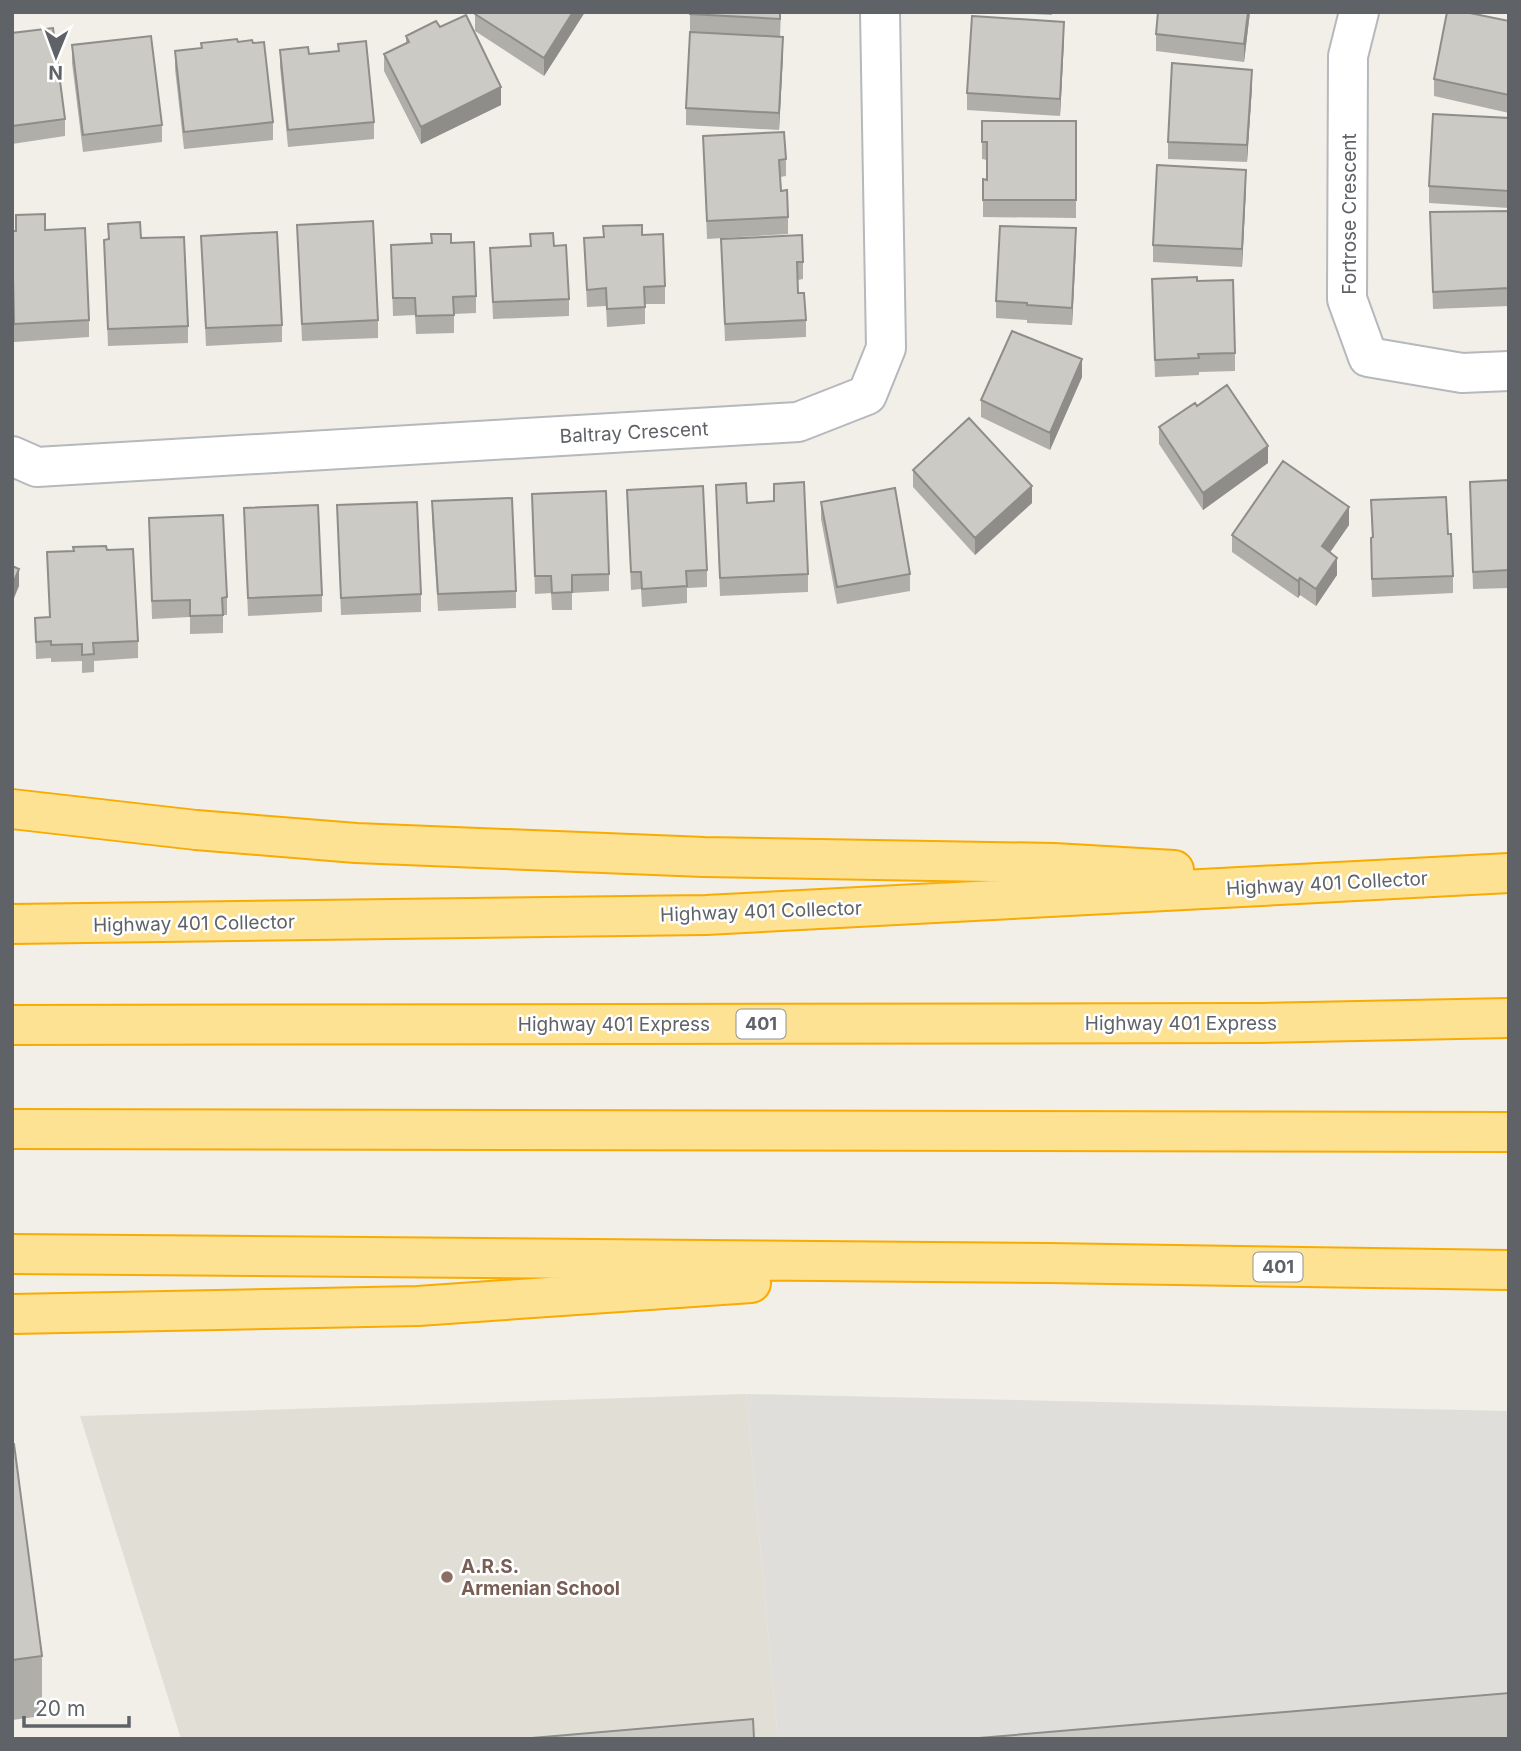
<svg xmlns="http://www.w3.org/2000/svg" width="1521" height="1751" viewBox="0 0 1521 1751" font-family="Inter,sans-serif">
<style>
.industrial{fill:#e0deda}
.education{fill:#e1ded6}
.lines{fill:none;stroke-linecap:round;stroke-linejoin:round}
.minor-casing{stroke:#b5b8bc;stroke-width:42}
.highway-casing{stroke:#f9ab00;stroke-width:42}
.minor{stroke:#fff;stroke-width:38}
.highway{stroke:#fde293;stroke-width:38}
.wall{fill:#afaea9}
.shaded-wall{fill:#8f8d8a}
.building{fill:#cccac5;stroke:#8f8d8a;stroke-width:2}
.education-dot{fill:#8d6e63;stroke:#fff;stroke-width:2.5}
.labels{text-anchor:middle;stroke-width:5;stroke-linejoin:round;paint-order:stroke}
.shield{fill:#fff;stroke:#8f9295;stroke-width:2}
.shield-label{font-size:18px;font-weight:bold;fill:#5f6368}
.street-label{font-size:19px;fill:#5f6368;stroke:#fff}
.education-label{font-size:19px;font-weight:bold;fill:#785e54;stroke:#fff;text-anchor:start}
</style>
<rect width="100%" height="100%" fill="#f1efe8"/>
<path class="industrial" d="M746,1394L1509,1411V1739H778Z"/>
<path class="education" d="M746,1394L778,1739H181L80,1416Z"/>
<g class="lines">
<defs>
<path id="minor" d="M1359,12L1348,56L1347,299L1368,357L1462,373L1509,371
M12,456L37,467L798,422L867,395L886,348L880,12"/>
<path id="highway" d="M12,809L196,830L356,843L704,857L1054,863L1174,870
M12,924L706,915L1509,873
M12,1025L1261,1023L1509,1018
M12,1129L1509,1132
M12,1254L1047,1263L1509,1270
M12,1314L418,1306L751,1283"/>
</defs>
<use href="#minor" class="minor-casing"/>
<use href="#highway" class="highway-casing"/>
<use href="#minor" class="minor"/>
<use href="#highway" class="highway"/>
</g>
<path class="wall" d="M585,12L544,76L475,31V14Z
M690,12H781L780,37L690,32Z
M989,12H1052V15Z
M1250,12L1244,62L1156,51V34Z
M1509,21V113L1434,96V79Z
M440,27L501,105L421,144L384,71V54L406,43V36Z
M12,33L65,119V136L12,144Z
M1064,39L1060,116L967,110V93Z
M238,42L273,122V140L184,149L175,69V51L201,48Z
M338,44L374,122V139L288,147L280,67V50L309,54L338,51Z
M72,45L162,125V142L83,152L72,63Z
M783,54L779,130L686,125V108Z
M1252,87L1247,162L1168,159V142Z
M1509,118V208L1429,203V186Z
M982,121H1076V218L983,217V179L987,180V160L982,159Z
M703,136L786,159V176L780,177L781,191L788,217V234L707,239Z
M1246,187L1242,267L1153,262V245Z
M1509,211V306L1433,309L1430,212Z
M16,215L45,230L89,320V337L14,342L12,303V231H16Z
M108,224L188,326V343L108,346L104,240L108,239Z
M297,225L378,320V338L302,341Z
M603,226L642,235L665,286V304H645V324L607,327L606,306L587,307L584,238L603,237Z
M530,234L554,246L569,299V316L493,319L490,248L530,246Z
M201,236L282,325V342L206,346Z
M721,239L803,262V279L798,280V293L806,320V337L725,341Z
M451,243L476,296V313L454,314V333L416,334L415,315L393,316L391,245Z
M1076,245L1072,325L1027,323V320L996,318V301Z
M1152,279L1197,281L1235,353V371L1199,372V375L1155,377Z
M1082,377L1050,450L981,417V400Z
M1197,406L1268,463L1203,510L1159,444V427Z
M913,470L1032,503L975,555L913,487Z
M1509,480V588L1473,589L1470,482Z
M774,484L808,574V592L720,596L716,485L747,503L774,501Z
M627,490L707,570V587L687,588V603L642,607L641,589L631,590Z
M532,494L609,574V591L572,593V610H552L551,593L535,594Z
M1371,500L1448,534L1453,576V593L1372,597L1371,555V538H1372Z
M432,501L516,591V608L438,611L432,519Z
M821,502L910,574V591L837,604L821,519Z
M337,505L421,594V612L341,615Z
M244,508L322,595V612L248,616Z
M149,518L227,597V615H223V633L190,634V617L152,619Z
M1349,525L1330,552L1337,575L1316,606L1300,595L1298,598L1232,552V535Z
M107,550L138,641V658L94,661V672L82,673V661L51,662V658L36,659L35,618H50L47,552Z
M12,1444L42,1656V1716L12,1720Z"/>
<path class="shaded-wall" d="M573,12H585L544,76V58Z
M1248,12H1250L1244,62V44Z
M1064,22V39L1060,116V99Z
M783,37V54L779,130V113Z
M1252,70V87L1247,162V145Z
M501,87V105L421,144V127Z
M1246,170V187L1242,267V249Z
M1076,228V245L1072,325V308Z
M1082,359V377L1050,450V433Z
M1268,446V463L1203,510V493Z
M1032,486V503L975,555V538Z
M1349,507V525L1322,564V546Z
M1337,558V575L1316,606V589Z
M19,569V586L12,603V586Z
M1300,578V595L1298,598V581Z"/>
<path class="building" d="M476,12H573L544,58L475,14Z
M690,12H780V19L690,14Z
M1158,12H1248L1244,44L1156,34Z
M1447,12H1465L1509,21V95L1434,79Z
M466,15L501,87L421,127L384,54L409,42L406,36L436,21L440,27Z
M972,16L1064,22L1060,99L967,93Z
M53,28L65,119L12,126V33Z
M690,32L783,37L779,113L686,108Z
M151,36L162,125L83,135L72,45Z
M237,39L238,42L252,40L253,43L264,42L273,122L184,132L175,51L202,48L201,43Z
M366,41L374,122L288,130L280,50L308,47L309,54L339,51L338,44Z
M1172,63L1252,70L1247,145L1168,142Z
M1433,114L1509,118V191L1429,186Z
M982,121H1076V200H983V179L987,180V142H982Z
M784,132L786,159L779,160L781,191L787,190L788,217L707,221L703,136Z
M1157,165L1246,170L1242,249L1153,245Z
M1509,211V288L1433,292L1430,212Z
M45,214V230L85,228L89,320L14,324L12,231H16V215Z
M373,221L378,320L302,324L297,225Z
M140,222L141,238L184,237L188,326L108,329L104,240L109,239L108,224Z
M642,225V235L663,234L665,286L644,287L645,307L607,309L606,288L587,290L584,238L604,237L603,226Z
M1000,226L1076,228L1072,308L1027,305V303L996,301Z
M277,232L282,325L206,328L201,236Z
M553,233L554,246L566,245L569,299L493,302L490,248L531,246L530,234Z
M431,234H451V243L474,242L476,296L453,297L454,315L416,316L415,298H393L391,245L432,243Z
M802,235L803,262H797L798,293H804L806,320L725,324L721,239Z
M1197,277V281L1233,280L1235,353L1198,354L1199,358L1155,360L1152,279Z
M1012,331L1082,359L1050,433L981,400Z
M1227,385L1268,446L1203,493L1159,427L1195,403L1197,406Z
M969,418L1032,486L975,538L913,470Z
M1283,461L1349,507L1322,546L1337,558L1316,589L1300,578L1298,581L1232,535Z
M1509,480V570L1473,572L1470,482Z
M804,482L808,574L720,578L716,485L746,483L747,503L774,501V484Z
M703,486L707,570L686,571L687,586L642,589L641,572H631L627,490Z
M895,488L910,574L837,587L821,502Z
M606,491L609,574L572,575V592L552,593L551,576H535L532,494Z
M1446,497L1448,534H1451L1453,576L1372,579L1371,538L1373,537L1371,500Z
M512,498L516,591L438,594L432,501Z
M417,502L421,594L341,598L337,505Z
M318,505L322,595L248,598L244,508Z
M223,515L227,597L222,598L223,615L190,616V600L152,601L149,518Z
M106,546L107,550L133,549L138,641L93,643L94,654L82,655V644L51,645V641L36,642L35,618L50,617L47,552L74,551L73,547Z
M12,566L19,569L12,586Z
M12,1444H14L42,1656L12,1660Z
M1509,1693V1739H967Z
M753,1719L754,1739H520Z"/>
<circle class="education-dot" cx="447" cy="1577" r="7"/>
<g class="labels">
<g class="shield">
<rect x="736.5" y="1009.5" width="49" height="29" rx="5"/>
<rect x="1253.5" y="1252.5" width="49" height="29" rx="5"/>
</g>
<g class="shield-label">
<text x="761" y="1030">401</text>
<text x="1278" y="1273">401</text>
</g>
<g class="street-label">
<text transform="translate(1349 214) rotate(-90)" y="7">Fortrose Crescent</text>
<text transform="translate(634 432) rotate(-3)" y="7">Baltray Crescent</text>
<text transform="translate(1327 883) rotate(-3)" y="7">Highway 401 Collector</text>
<text transform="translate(761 911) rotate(-2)" y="7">Highway 401 Collector</text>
<text transform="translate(194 923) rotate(-1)" y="7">Highway 401 Collector</text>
<text x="1181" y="1030">Highway 401 Express</text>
<text x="614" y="1031">Highway 401 Express</text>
</g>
<g class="education-label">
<text x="461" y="1573">A.R.S.<tspan x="461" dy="22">Armenian School</tspan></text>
</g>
</g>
<rect width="1521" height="1751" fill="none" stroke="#5f6368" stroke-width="28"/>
<g transform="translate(56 56) rotate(181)" stroke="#ffffff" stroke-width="5" paint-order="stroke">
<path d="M0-5L12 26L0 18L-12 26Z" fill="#5f6368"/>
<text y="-10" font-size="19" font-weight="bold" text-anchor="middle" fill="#5f6368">N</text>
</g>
<path d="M24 1716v10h105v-10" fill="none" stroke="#5f6368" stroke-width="3.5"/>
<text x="35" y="1716" font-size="21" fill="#5f6368" stroke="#ffffff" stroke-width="5" paint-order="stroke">20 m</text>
</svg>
